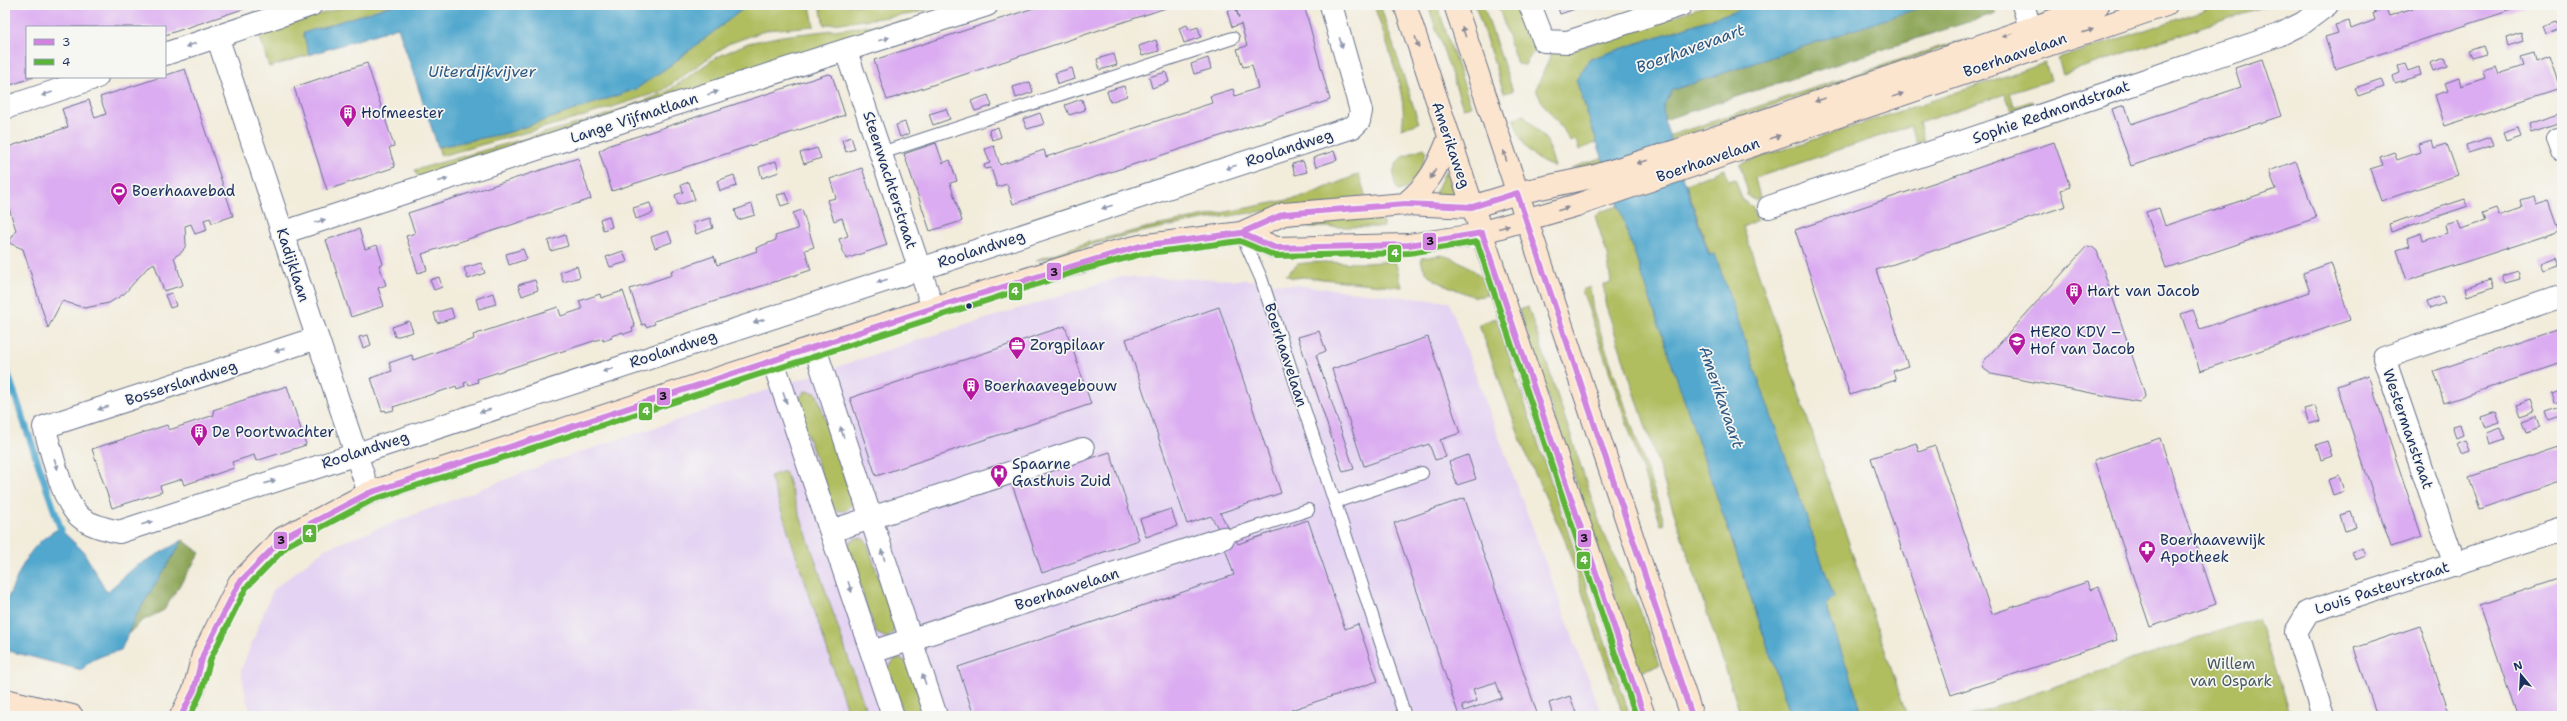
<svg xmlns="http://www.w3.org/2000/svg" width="2567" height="721" viewBox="0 0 2567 721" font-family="'Shantell Sans',sans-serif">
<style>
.built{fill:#e4d3f2}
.green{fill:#b0be60;stroke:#66765f}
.forest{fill:#8ca556;stroke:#546a5a}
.water{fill:#51a7cd;stroke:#366b96}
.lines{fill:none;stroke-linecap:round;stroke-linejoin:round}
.stream{stroke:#51a7cd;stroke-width:7}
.building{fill:#dbacf1;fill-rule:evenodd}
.service-casing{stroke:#66718a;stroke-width:14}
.minor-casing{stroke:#66718a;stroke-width:24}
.secondary-casing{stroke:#66718a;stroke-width:24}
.service{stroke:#fff;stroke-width:12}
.minor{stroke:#fff;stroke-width:22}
.secondary{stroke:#fbe5cf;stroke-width:22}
.bus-1-casing{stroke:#f6f6f2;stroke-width:9}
.bus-2-casing{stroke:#f6f6f2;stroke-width:9}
.bus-1{stroke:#d184df;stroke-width:6}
.bus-2{stroke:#5bb439;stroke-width:6}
.oneway{fill:#8b8a96}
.oneway2{fill:#8d97ae}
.bus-dot{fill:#1b2f5e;stroke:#f6f6f2;stroke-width:1.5}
.labels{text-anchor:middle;stroke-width:3.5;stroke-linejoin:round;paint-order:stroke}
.street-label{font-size:15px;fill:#1b2f5e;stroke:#f6f6f2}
.poi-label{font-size:15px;fill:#1b2f5e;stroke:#f6f6f2;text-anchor:start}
.park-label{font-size:15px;fill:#485a5f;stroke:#f6f6f2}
.water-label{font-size:16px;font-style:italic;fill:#2e5985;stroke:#f6f6f2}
.line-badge{stroke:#f6f6f2;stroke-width:1.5}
.badge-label{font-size:11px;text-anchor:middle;font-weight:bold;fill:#fff}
.pale-badge-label{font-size:11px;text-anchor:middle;font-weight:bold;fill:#111}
</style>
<rect width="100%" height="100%" fill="#f6f6f2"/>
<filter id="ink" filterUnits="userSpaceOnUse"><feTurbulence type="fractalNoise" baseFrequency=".025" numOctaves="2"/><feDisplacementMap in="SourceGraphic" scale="8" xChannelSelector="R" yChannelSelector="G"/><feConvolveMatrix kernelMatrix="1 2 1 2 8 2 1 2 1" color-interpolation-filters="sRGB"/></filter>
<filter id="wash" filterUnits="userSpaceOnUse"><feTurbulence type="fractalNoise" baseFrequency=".012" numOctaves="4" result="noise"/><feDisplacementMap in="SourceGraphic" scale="16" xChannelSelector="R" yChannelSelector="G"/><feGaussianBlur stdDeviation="0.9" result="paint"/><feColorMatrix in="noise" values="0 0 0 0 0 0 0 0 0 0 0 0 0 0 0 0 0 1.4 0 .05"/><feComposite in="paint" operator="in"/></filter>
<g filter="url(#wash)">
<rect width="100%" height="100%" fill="#f2ecdb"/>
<path class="built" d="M1121,277L1247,280L1449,302L1602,716H253L247,702L241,670L273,590L325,549L551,462L912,342Z"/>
<path class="green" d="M349,5H393L304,33L309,55L269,67L259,34Z
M748,5H810L814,26L767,30L728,44L662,91L575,119L441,156L438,147L507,133L636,89L672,64Z
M820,5H940L912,14L824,25Z
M1374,5H1380L1419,123L1401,129C1412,104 1382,32 1374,5Z
M1428,5H1437L1471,106L1463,108Z
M1475,5H1483L1513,91L1504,93Z
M1498,5H1523L1537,46L1525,65L1517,64Z
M1707,5H1753L1590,59L1576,80L1597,142L1579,150L1576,140L1570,142C1561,123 1541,106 1536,89L1552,52L1573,50Z
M2220,5H2267L2063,74L2058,59Z
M910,21L421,183L415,170L604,116L665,93L715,58L748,43L782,36Z
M1969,39L1635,152L1588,167L1571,168L1936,48Z
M2045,63L2051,80L2010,93L2014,107L2032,101L2033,104L2012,111L2005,94L1919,123L1924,141L1917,143L1910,126L1755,178L1760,198L1754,200L1746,194L1748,193L1740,164Z
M1524,115L1547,141L1555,167C1530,160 1520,141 1514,118Z
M1424,148L1426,150C1424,166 1416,188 1398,191C1385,163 1402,156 1424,148Z
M1725,169L1728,181L1735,179L1742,199L1753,207L1757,220L1743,227L1907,716H1863L1826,605L1834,597L1715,255H1710L1686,184Z
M1446,170L1456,199L1432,200Z
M1359,174L1367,201C1280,208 1195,218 1111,239C1100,242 1039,262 1036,260L1086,243L1150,227L1303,197Z
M1619,206L1791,716H1741L1605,303L1604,284L1611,283L1607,254L1595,216L1602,211Z
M1379,213L1384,227H1272L1274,222Z
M1441,255C1459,259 1487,273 1487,295C1473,299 1468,294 1455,289C1439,282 1423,278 1421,258Z
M1395,261L1402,287L1303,277L1293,278L1286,275L1298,264L1314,262L1366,263Z
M1590,287L1593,311L1665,524L1661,525L1582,290Z
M1528,307L1603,533L1641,612L1659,665L1640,672L1519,310Z
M1496,318L1630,716H1623L1565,540L1526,454L1479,324Z
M805,391L816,393L819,400L853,504L846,511H837L833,507L797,406L798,400Z
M785,471L868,716H849L770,476Z
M856,538H862L867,542L894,625L893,633L887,638L876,633L847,548L850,542Z
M2258,618L2290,716H1968Z
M896,658L908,662L925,716H904L888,668Z"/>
<path class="forest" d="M1928,5H1993L1996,13L1664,120L1663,106L1673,90Z
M183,540L200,553L164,610L142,621L127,635L136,615Z"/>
<path class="water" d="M393,5H748L672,64L636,89L507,133L438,147L398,27L309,55L303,33Z
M1753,5H1928L1673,90L1663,106L1664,120L1709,255L1715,254L1834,597L1826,605L1863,716H1791L1576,80L1590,59Z
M56,530H61L83,551L107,592L135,567L183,540L136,615L121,650C108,654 89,658 82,670L5,650V599L8,598C21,569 27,547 56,530Z"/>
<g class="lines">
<path class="stream" d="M5,366L61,530"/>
</g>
<g id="blocks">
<path class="building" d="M5,5H248L249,7L165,35V27H27V77H34L5,87Z
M1043,5H1175L887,100L874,60Z
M1235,5H1304L1330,100L1013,204L1007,184L997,187L991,168L985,169L984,165L990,163L985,149L994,146L1000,165L1044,150L1046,157L1212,103L1210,96L1233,89L1235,96L1258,88L1252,65L1243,67L1237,49L1247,46L1241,24L1232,27L1227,11L1235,8L1239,18Z
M1557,5H1587L1560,14Z
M2412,5H2526L2335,69L2325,37L2338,33L2335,25L2349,21L2351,29L2375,20L2373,13L2386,8L2389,16L2413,8Z
M2558,21L2561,28L2546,34L2543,26Z
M1187,25L1189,30L1198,27L1201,37L1184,43L1179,28Z
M2521,33L2523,41L2508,46L2506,38Z
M1156,40L1159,51L1142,56L1139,46Z
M2483,46L2486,54L2471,58L2468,51Z
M2534,53L2536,61L2549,56L2560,88L2445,126L2435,95L2448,91L2445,83L2459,78L2461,86L2485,78L2483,70L2496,66L2499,74L2523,66L2520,57Z
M1114,54L1117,65L1100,70L1097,59Z
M1208,58L1211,69L1194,74L1191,64Z
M2445,58L2448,66L2433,71L2430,63Z
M2262,59L2281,116L2131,166L2112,109L2125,105L2131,124L2241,87L2235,68Z
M367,63L394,146L389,148L395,167L327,190L294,87Z
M2405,64L2408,71L2419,67L2421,75L2395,83L2393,76L2400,73L2398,66Z
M1072,68L1075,79L1058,84L1055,73Z
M185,69L233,216L212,223L210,218L204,220L207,230L195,234L191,224L185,226L186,245L182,252L174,257L183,285L164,291L154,263L148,267L124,294L109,303L85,308L62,301L48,328L23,249L9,243L16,230L5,196V148L68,127L62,109L89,100L95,118L106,114L100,97Z
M1166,72L1169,82L1152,88L1149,77Z
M828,74L832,75L845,115L612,191L599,151L610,145Z
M2381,79L2384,87L2358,96L2355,88Z
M1030,82L1033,92L1016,98L1013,87Z
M1124,86L1127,96L1110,102L1107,91Z
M988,95L992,106L975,111L971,101Z
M1082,99L1085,110L1069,115L1065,105Z
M946,109L950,119L933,125L929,114Z
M1040,113L1044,124L1027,129L1023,119Z
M2562,113V122L2531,132L2529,124Z
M905,122L909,134L900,137L896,125Z
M998,127L1001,137L992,140L989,130Z
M2518,128L2521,136L2506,141L2503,133Z
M851,137L855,149L846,152L842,140Z
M2491,137L2494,145L2468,153L2466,145Z
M2432,140L2434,148L2447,144L2458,175L2381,201L2370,169L2383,165L2380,157L2394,152L2397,160L2420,152L2418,144Z
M2054,142L2070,187L2061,190L2066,206L1876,270L1908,366L1893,371L1896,380L1850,395L1795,230Z
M936,143L943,163L950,160L957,181L950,183L962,221L930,231L904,154Z
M817,148L821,158L804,164L800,153Z
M1334,151L1337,160L1316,167L1313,158Z
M578,158L591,199L422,254L427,270L418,273L406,236L415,233L408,213Z
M776,161L779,172L762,178L759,167Z
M1303,161L1307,172L1295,175L1292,164Z
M2296,161L2316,218L2166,268L2146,212L2159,208L2165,226L2276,189L2269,171Z
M862,168L887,245L846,259L839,239L848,236L842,218L834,221L827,200L836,198L830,179Z
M734,175L737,186L720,191L717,181Z
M689,182L695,200L678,205L675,195L683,192L681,185Z
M786,193L790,203L781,206L777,195Z
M2534,196L2536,204L2549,200L2560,231L2407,281L2397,250L2410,246L2407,238L2421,233L2423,241L2436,237L2447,233L2445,225L2458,221L2461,229L2485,221L2482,213L2496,208L2499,216L2522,208L2520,200Z
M2465,199L2468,206L2391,232L2389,224Z
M650,203L653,213L636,219L633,208Z
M752,204L755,215L738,220L735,210Z
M802,210L814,247L805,250L811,270L654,321L655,324L646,327L645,324L642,325L630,289L672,275L671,271L714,256L717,265L757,251L756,248L776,240L775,236L798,229L793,213Z
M609,216L612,227L603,230L600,219Z
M710,218L713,228L696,234L693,223Z
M359,229L365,249L377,245L383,264L379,265L386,285L378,288L384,306L351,317L326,240Z
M668,231L672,242L655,248L651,237Z
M565,235L568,246L551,251L548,241Z
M2087,246L2092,247L2097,251L2144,391L2145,397L2139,402L1991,374L1983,368L1984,361Z
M523,249L527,259L509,265L506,254Z
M623,251L627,262L610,267L606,257Z
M2555,258L2558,266L2543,271L2540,264Z
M481,263L485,273L468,279L464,268Z
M2331,263L2350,320L2200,371L2181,314L2193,310L2200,329L2310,292L2303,273Z
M577,266L580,277L563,282L560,272Z
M2518,271L2520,279L2505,283L2502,276Z
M439,277L442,287L434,290L430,280Z
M2491,279L2494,287L2467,296L2465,288Z
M535,280L538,290L522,296L518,285Z
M623,291L635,327L632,328L633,331L624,334L623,332L611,336L612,338L603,341V338L477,379L478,382L469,385L468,382L464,383L465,386L457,389L456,386L445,390L393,407L394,410L386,412L385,410L382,411L371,378L392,371L389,363L412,355L413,360L474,339L473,335L558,307L561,316L582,309L579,301L600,294L601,298Z
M172,293L176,306L170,308L165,295Z
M493,293L496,304L479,309L476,299Z
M2442,296L2445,303L2430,309L2427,301Z
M1219,307L1281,493L1220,513L1238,544L1308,520L1345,629L1358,624L1378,681L1291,710L1293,716H974L958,667L1234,575L1225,548L1229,547L1211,516L1187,524L1126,339Z
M451,308L454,318L437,323L434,313Z
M409,321L413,332L395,337L392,327Z
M1065,326L1091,404L876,476L850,398Z
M2562,328V363L2444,403L2434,371Z
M1319,331L1326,351L1316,355L1354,469L1343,472L1298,337Z
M368,335L371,345L363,348L359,337Z
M1428,337L1460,433L1440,440L1446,457L1435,460L1429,444L1364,466L1332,369Z
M2368,375L2422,537L2391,547L2337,386Z
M287,386L306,445L256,461L254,455L232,462L234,468L184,485L182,479L160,486L162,492L112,508L92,449L167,425L169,430L214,415L213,410Z
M2562,389V402L2555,404L2552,393Z
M2531,400L2535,411L2520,416L2516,405Z
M2315,406L2320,421L2309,424L2304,409Z
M2562,408V422L2560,418L2549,422L2546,413Z
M2496,412L2500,423L2485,428L2481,417Z
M2537,416L2540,427L2526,432L2522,421Z
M2460,424L2463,435L2456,438L2452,426Z
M2501,428L2505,439L2490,444L2487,433Z
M2160,438L2216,604L2150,627L2094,460Z
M2465,440L2469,451L2461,454L2457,443Z
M2327,441L2332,456L2321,460L2316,445Z
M1916,443L1919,452L1935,446L1992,614L2087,582L2090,590L2099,587L2117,640L1951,695L1871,458Z
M2562,446V481L2480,509L2469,477Z
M1110,452L1139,540L1042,573L1012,484Z
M1468,455L1476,479L1457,485L1449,462Z
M2339,476L2344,491L2333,495L2328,480Z
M1465,498V499L1538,716H1459L1394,523ZM1496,682L1502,698L1464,711L1462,706L1477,701L1473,689Z
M1171,509L1177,526L1146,537L1140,519Z
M2351,512L2356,527L2345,531L2340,515Z
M2363,548L2366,556L2355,560L2352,552Z
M2562,578V716H2517L2480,605Z
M2420,626L2450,716H2377L2354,648Z
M1570,696L1577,716H1553L1549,703Z"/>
</g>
</g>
<g filter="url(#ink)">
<use href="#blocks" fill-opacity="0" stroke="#66718a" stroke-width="1"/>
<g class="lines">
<defs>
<path id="service" d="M881,153L1233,38
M1241,233L1261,278L1405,716
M1335,502L1422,473
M1232,535L1308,510"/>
<path id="minor" d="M1530,5L1544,41L1568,42L1681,5
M2023,5L2036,46
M217,36L369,493
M846,51L933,308
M165,54L311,5
M5,108L97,77
M2558,139L2562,150
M1769,207L2279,35L2303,23L2327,5
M282,233L576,136L987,5
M317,338L44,427C52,451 61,499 79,516C88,525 106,529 119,532L1353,127L1359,121L1361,111L1331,5
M815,348L936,716
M773,361L893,716
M831,531L1083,449
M2455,565L2384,358L2562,296
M872,652L1223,538
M2323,716L2296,632L2308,612L2562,529"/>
<path id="secondary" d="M1405,5L1644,716
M1455,5L1692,716
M1405,204C1430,183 1437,168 1449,138
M1241,233L1276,248L1409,245L1469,236L1577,205L2166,5
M5,700L72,716
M181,716L194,690L203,655L239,583L283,538L369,493L933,308L1111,253L1140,246L1241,233L1284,214L1405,204L1472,207L1517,193L1592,177L1679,150L2098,5"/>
</defs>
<use href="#service" class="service-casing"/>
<use href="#minor" class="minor-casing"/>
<use href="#secondary" class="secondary-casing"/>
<use href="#service" class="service"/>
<use href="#minor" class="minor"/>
<use href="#secondary" class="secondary"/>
<defs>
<path id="bus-1" d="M1245,235L1276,248L1409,245L1482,233L1644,716
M181,716L194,690L203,655L239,583L283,538L369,493L933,308L1140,246L1241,233L1284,214L1405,204L1472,207L1517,193L1692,716"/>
<path id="bus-2" d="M190,716L201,693L211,658L246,588L288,545L372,500L1081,270L1142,254L1240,241L1276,256L1409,253L1477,242L1636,716"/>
</defs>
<use href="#bus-1" class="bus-1-casing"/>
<use href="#bus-2" class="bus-2-casing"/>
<use href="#bus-1" class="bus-1"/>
<use href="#bus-2" class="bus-2"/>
</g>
<defs><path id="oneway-solid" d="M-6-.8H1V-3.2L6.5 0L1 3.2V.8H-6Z"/></defs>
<g class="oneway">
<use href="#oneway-solid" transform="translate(2088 31) rotate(-18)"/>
<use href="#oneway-solid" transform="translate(1464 32) rotate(-108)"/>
<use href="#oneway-solid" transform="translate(2008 35) rotate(161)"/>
<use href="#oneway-solid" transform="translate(1417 42) rotate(72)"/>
<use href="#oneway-solid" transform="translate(1898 95) rotate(-19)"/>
<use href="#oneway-solid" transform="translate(1820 100) rotate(161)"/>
<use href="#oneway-solid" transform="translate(1775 137) rotate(-19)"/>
<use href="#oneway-solid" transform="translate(1505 156) rotate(-107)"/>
<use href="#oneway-solid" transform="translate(1642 162) rotate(163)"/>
<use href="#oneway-solid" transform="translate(1433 174) rotate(120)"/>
<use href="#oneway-solid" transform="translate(1563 209) rotate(-17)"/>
<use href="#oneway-solid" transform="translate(1504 227) rotate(-15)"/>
</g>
<g class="oneway2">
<use href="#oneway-solid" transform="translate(884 39) rotate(-18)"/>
<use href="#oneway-solid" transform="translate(1341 43) rotate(74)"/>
<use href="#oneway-solid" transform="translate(191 45) rotate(161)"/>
<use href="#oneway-solid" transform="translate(713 93) rotate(-17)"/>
<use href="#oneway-solid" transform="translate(47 94) rotate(161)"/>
<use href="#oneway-solid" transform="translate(1231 167) rotate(162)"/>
<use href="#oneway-solid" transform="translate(443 180) rotate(-18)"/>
<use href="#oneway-solid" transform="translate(1107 207) rotate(162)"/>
<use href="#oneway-solid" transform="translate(320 221) rotate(-18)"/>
<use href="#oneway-solid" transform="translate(882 281) rotate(162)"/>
<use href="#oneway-solid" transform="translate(759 321) rotate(162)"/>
<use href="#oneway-solid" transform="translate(280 350) rotate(162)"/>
<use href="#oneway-solid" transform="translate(608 370) rotate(162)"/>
<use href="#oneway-solid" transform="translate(785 398) rotate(71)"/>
<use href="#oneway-solid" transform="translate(103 408) rotate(162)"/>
<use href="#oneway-solid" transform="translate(485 411) rotate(162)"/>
<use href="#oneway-solid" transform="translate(842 432) rotate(-108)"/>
<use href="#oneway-solid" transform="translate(56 464) rotate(72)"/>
<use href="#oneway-solid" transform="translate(270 482) rotate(-18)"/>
<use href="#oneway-solid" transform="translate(147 523) rotate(-18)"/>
<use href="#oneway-solid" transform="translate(883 555) rotate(-108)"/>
<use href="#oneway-solid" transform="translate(850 587) rotate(71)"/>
<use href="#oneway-solid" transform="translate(924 679) rotate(-108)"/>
</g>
</g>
<defs>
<symbol id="building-pin" viewBox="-11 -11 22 30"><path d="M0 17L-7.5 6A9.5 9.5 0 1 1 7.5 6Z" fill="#b5179e" stroke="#f6f6f2"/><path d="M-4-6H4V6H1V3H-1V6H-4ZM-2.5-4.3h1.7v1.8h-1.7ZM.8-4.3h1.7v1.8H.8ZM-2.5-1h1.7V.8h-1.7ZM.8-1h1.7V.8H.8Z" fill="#fff"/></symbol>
<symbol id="stadium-pin" viewBox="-11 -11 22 30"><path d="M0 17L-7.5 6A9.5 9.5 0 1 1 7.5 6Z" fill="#b5179e" stroke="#f6f6f2"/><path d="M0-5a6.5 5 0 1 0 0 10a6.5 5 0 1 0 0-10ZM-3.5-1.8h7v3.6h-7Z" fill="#fff"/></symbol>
<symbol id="school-pin" viewBox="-11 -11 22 30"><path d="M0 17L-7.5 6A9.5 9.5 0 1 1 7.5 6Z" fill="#b5179e" stroke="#f6f6f2"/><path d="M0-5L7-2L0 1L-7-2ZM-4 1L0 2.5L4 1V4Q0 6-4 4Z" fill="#fff"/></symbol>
<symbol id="office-pin" viewBox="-11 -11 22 30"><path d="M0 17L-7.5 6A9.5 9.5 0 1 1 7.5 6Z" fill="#b5179e" stroke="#f6f6f2"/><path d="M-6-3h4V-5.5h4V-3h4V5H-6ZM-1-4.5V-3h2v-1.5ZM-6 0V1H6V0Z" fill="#fff"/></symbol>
<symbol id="hospital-pin" viewBox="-11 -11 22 30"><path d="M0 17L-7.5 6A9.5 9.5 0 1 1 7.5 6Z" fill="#b5179e" stroke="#f6f6f2"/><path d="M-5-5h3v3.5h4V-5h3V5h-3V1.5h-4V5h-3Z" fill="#fff"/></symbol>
<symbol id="pharmacy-pin" viewBox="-11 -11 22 30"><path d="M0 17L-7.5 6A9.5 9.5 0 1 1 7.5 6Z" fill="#b5179e" stroke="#f6f6f2"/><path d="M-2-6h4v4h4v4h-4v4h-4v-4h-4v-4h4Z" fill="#fff"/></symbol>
</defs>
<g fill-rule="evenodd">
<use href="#building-pin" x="338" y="103" width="20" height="27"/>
<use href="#stadium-pin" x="109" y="181" width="20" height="27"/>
<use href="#building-pin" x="2064" y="281" width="20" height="27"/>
<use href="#school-pin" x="2007" y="331" width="20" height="27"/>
<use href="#office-pin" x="1007" y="335" width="20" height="27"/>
<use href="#building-pin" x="961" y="376" width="20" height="27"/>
<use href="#building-pin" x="189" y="422" width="20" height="27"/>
<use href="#hospital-pin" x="989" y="463" width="20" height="27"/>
<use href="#pharmacy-pin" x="2137" y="539" width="20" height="27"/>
</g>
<circle class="bus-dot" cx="969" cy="306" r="3.5"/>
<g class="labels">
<g class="street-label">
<text transform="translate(2015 55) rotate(-19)" y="5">Boerhaavelaan</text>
<text transform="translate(2051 112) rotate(-19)" y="5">Sophie Redmondstraat</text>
<text transform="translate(634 118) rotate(-18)" y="5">Lange Vijfmatlaan</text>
<text transform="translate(1451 145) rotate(71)" y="5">Amerikaweg</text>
<text transform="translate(1289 148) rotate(-18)" y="5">Roolandweg</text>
<text transform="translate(1708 160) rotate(-19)" y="5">Boerhaavelaan</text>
<text transform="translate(890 180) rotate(72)" y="5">Steenwachterstraat</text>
<text transform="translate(981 249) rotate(-18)" y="5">Roolandweg</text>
<text transform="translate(293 265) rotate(72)" y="5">Kadijklaan</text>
<text transform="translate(673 349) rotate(-18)" y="5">Roolandweg</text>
<text transform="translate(1286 355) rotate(72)" y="5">Boerhaavelaan</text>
<text transform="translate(181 383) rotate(-18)" y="5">Bosserslandweg</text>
<text transform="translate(2408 429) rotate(71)" y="5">Westermanstraat</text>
<text transform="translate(365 450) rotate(-18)" y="5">Roolandweg</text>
<text transform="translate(2382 588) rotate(-18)" y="5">Louis Pasteurstraat</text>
<text transform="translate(1067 589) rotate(-18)" y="5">Boerhaavelaan</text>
</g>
<g class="poi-label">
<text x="361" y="118">Hofmeester</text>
<text x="132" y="196">Boerhaavebad</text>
<text x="2087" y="296">Hart van Jacob</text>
<text x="2030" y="337">HERO KDV –<tspan x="2030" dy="17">Hof van Jacob</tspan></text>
<text x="1030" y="350">Zorgpilaar</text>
<text x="984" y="391">Boerhaavegebouw</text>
<text x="212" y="437">De Poortwachter</text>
<text x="1012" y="469">Spaarne<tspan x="1012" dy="17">Gasthuis Zuid</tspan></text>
<text x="2160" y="545">Boerhaavewijk<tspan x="2160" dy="17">Apotheek</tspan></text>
</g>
<g class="park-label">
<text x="2231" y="669">Willem<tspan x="2231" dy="17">van Ospark</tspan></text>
</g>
<g class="water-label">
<text transform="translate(1690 48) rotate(-20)" y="6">Boerhavevaart</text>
<text x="482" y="77">Uiterdijkvijver</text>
<text transform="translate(1722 397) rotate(71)" y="6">Amerikavaart</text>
</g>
</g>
<g class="line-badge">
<rect x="1422" y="232" width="15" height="19" rx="4" fill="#d184df"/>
<rect x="1387" y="244" width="15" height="19" rx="4" fill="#5bb439"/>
<rect x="1046" y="262" width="16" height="19" rx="4" fill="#d184df"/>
<rect x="1008" y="282" width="15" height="19" rx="4" fill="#5bb439"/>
<rect x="656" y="387" width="15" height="19" rx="4" fill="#d184df"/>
<rect x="638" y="402" width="15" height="19" rx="4" fill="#5bb439"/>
<rect x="302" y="524" width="15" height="19" rx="4" fill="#5bb439"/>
<rect x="1577" y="529" width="15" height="19" rx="4" fill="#d184df"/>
<rect x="273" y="531" width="15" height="19" rx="4" fill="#d184df"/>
<rect x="1576" y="551" width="15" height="19" rx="4" fill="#5bb439"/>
</g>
<g class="badge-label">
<text x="1395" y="257">4</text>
<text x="1015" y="295">4</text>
<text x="646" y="415">4</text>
<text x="309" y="537">4</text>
<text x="1584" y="564">4</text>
</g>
<g class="pale-badge-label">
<text x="1430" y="245">3</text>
<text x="1054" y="276">3</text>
<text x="663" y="400">3</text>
<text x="1584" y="542">3</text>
<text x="281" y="544">3</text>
</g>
<rect width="2567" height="721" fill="none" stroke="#f6f6f2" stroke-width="20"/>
<rect x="26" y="26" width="140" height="52" fill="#f6f6f2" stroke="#9ea6b7"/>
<rect x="34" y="39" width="20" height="6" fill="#d184df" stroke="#9ea6b7"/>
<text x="62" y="46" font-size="12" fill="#1b2f5e">3</text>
<rect x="34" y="59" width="20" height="6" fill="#5bb439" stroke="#9ea6b7"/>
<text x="62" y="66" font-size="12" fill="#1b2f5e">4</text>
<g transform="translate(2521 675) rotate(342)" stroke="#f6f6f2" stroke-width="3" paint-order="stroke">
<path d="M0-3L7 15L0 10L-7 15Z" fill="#1b2f5e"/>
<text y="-6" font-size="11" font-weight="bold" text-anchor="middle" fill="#1b2f5e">N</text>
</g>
</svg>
